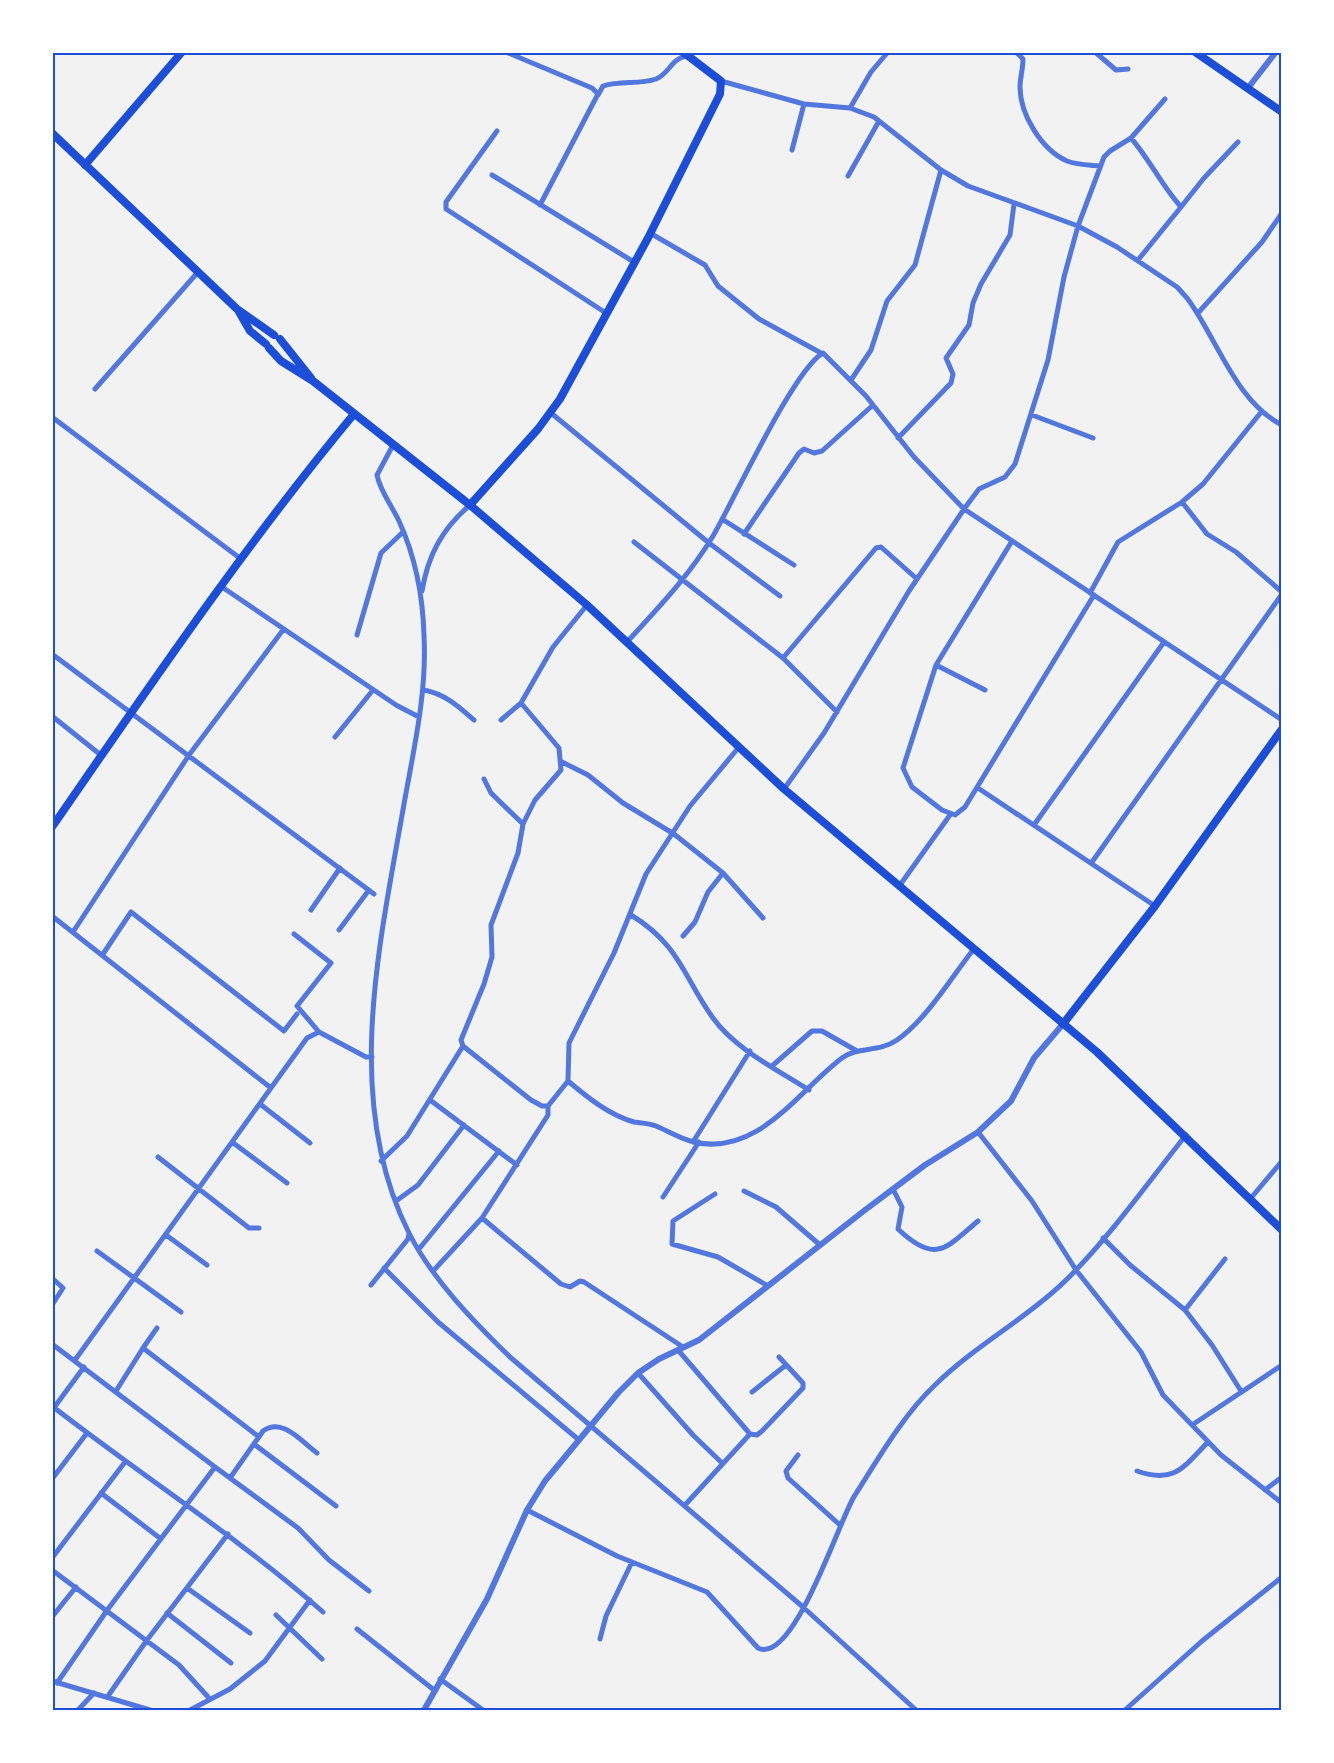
<svg xmlns="http://www.w3.org/2000/svg" width="1334" height="1763" viewBox="0 0 1334 1763" font-family="'IBM Plex Sans',sans-serif">
<style>
.lines{fill:none;stroke-linecap:round;stroke-linejoin:round}
.minor{stroke:#5277de;stroke-width:5}
.tertiary{stroke:#5277de;stroke-width:6}
.secondary{stroke:#1d4ed8;stroke-width:8}
.primary{stroke:#1d4ed8;stroke-width:8}
.trunk{stroke:#1d4ed8;stroke-width:8}
.neatline{fill:none;stroke:#1d4ed8;stroke-width:2}
</style>
<rect width="100%" height="100%" fill="#f2f2f2"/>
<g class="lines">
<path class="minor" d="M506,52L592,88L598,94L540,205
M1016,52L1023,59C1023,69 1020,78 1020,87C1020,115 1042,150 1067,161C1077,165 1090,165 1100,166
M1095,52L1116,70L1128,69
M721,81L804,104L850,108L874,117L941,170L968,186L1078,226L1117,247L1177,287L1187,298C1217,338 1235,401 1282,425
M598,95L603,86C621,80 639,85 656,79C669,74 671,59 686,56
M850,108L871,72L888,52
M497,131L446,202V209L606,313
M1131,138L1165,99
M792,150L804,104
M492,175L634,262
M848,176L879,121
M1181,207L1204,178L1238,142
M650,233L705,265L718,286L759,319L821,353
M1198,313L1262,242L1282,213
M851,380L871,350L887,301L915,265L941,170
M95,389L198,272
M551,413L709,543L780,596
M1032,415L1093,438
M52,417L241,559
M898,438L951,383L953,374L946,358L969,325L973,303L981,284L1010,235L1014,204
M393,445L377,475C380,491 392,506 399,521C415,556 423,597 424,636C427,692 414,748 404,804C380,943 342,1100 409,1233C432,1279 474,1322 510,1357L803,1607L916,1710
M1182,502L1207,534L1236,552L1282,592
M722,519L794,565
M744,534L799,453L804,449L814,453L822,451L873,405
M1012,541L936,665L903,768L912,787L942,810L955,815L965,807L1094,595
M634,542L783,658L837,712
M222,587L396,705L419,717
M422,591C428,555 442,529 470,505
M1090,593L1118,542L1182,502L1203,484L1262,411
M587,605L553,647L521,703L559,748L561,770L535,800L523,824L518,853L491,925L492,957L484,984L461,1040L463,1046L531,1100L542,1106H548L568,1081L569,1043L614,953L646,874L690,806L739,747
M357,635L381,553L403,532
M627,642C658,608 689,576 713,536C734,500 794,369 823,353L866,396L914,457L964,509L1282,720
M52,654L374,894
M783,658L876,548L881,547L917,579
M936,665L985,690
M424,690C445,694 458,706 474,720
M52,716L102,756
M501,720L521,703
M335,737L373,690
M562,762L588,775L623,803L674,834L723,873L763,918
M484,779L491,793L523,824
M978,788L1155,906
M784,789L824,733L909,591L964,509L979,489L1005,477L1015,464L1048,360L1064,277L1078,226L1104,157L1110,151L1131,138C1150,160 1162,186 1181,207L1138,260
M1034,825L1164,642
M1092,862L1282,594
M900,885L950,815
M311,910L340,868
M631,915C680,945 683,976 713,1018C735,1049 778,1070 809,1090
M52,916L271,1088
M339,930L369,890
M73,932L189,755L283,630
M294,934L331,963L297,1006L319,1032
M683,936L695,922L708,892L723,873
M103,954L131,912L284,1031L297,1014
M772,1066L812,1031H822L857,1051
M568,1081C587,1097 609,1115 634,1122C641,1123 649,1123 656,1126C668,1131 681,1139 694,1142C758,1157 798,1091 842,1058C858,1046 878,1053 897,1040C926,1020 951,978 973,950
M430,1100L517,1165
M260,1104L310,1143
M978,1132L1032,1201L1076,1270L1141,1352L1163,1395L1221,1455L1282,1503
M232,1142L287,1183
M693,1142L750,1051
M158,1157L249,1228H259
M381,1161L407,1136L463,1046
M893,1189L902,1207L898,1229C936,1265 946,1248 978,1221
M744,1191L776,1207L820,1245
M715,1194L673,1221L672,1244L718,1257L768,1286
M663,1197L699,1142
M1251,1198L1282,1161
M396,1201L418,1185L464,1125
M482,1218L561,1284L570,1287L580,1281L584,1282L683,1347
M166,1235L207,1265
M1103,1238L1130,1265L1185,1310L1212,1345L1241,1391
M419,1249L499,1151
M97,1251L181,1312
M384,1268L438,1322L579,1440
M434,1270L482,1218L548,1115V1106
M52,1278L63,1288L52,1305
M371,1285L408,1239L409,1234
M1185,1310L1225,1259
M52,1344L215,1467L108,1609L57,1683
M143,1348L157,1328
M678,1350L750,1434
M75,1360L307,1038L319,1032L366,1057H372
M638,1373L693,1435L722,1463
M116,1391L143,1348L259,1437
M752,1392L786,1365
M52,1406C142,1476 238,1537 323,1612
M53,1409L84,1367
M1192,1425L1282,1365
M254,1444L336,1506
M798,1455L786,1471L788,1478L840,1525
M215,1467L298,1528L329,1560L369,1591
M1137,1471C1174,1484 1183,1468 1208,1442
M230,1478L263,1431C282,1417 301,1441 317,1453
M52,1479L87,1433
M1265,1490L1282,1477
M101,1493L161,1539
M685,1505L750,1434L757,1435L762,1431L803,1388V1383L779,1357
M527,1510L617,1556L707,1592L758,1648C794,1666 840,1517 855,1495C878,1459 904,1414 935,1385C979,1342 1034,1315 1076,1270C1116,1228 1150,1180 1186,1135
M52,1558L125,1462
M52,1570L179,1665L209,1698
M187,1588L250,1633
M167,1613L231,1663
M276,1615L322,1659
M52,1617L76,1587
M357,1629L434,1690
M600,1639L606,1616L632,1562
M440,1679L483,1710
M52,1681L150,1710
M108,1696L147,1640L228,1534
M78,1710L94,1693
M190,1710L230,1689L265,1661L310,1600
M1125,1710L1202,1641L1282,1577"/>
<path class="tertiary" d="M1248,88L1276,52
M424,1710L487,1599L527,1510L545,1481L618,1393L638,1373L659,1359L699,1340L865,1210L925,1165L978,1132L1011,1101L1034,1058L1063,1024"/>
<path class="secondary" d="M1195,52L1282,112
M85,165L182,52
M470,505L538,429L560,399L648,238L720,94L721,81L683,52
M52,827C149,687 245,545 354,414"/>
<path class="primary" d="M1063,1024L1155,906L1282,729"/>
<path class="trunk" d="M52,133L237,309L274,335
M238,310L250,331L266,344
M280,339L311,378
M269,348L281,361L313,381L470,505L587,605L784,789L1097,1052L1282,1230"/>
</g>
<rect width="1334" height="1763" fill="none" stroke="#ffffff" stroke-width="108"/>
<rect x="54" y="54" width="1226" height="1655" class="neatline"/>
</svg>
